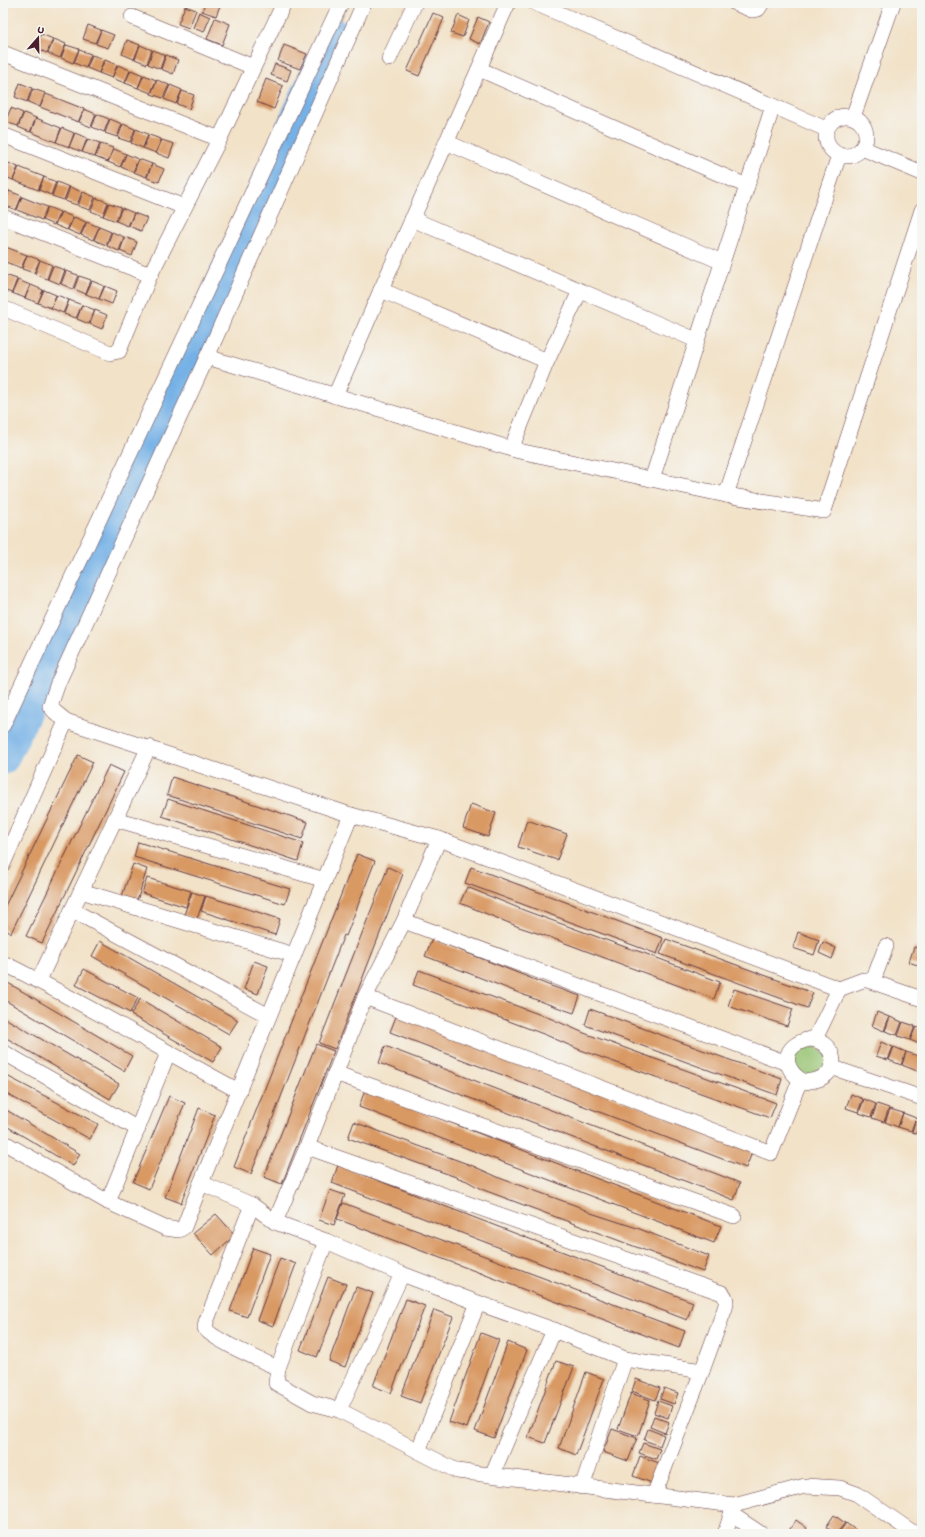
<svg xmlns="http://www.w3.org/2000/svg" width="925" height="1537" font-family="'Gochi Hand',sans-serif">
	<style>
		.green { fill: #96c371; stroke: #70714e }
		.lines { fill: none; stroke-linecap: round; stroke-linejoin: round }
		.river { stroke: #74b1e6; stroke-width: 31 }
		.building { fill: #d99964 }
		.minor-casing { stroke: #633c43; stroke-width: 16 }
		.minor { stroke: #fff; stroke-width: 15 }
	</style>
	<rect width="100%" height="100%" fill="#f6f6f2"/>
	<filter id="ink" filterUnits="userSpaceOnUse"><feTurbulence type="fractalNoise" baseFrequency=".025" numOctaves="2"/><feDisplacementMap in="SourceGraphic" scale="8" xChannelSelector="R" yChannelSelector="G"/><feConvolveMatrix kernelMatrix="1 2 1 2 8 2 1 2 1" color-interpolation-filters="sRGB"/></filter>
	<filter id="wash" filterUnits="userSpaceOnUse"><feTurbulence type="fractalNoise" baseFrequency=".012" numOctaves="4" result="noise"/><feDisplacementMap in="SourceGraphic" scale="16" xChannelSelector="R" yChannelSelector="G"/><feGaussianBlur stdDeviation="0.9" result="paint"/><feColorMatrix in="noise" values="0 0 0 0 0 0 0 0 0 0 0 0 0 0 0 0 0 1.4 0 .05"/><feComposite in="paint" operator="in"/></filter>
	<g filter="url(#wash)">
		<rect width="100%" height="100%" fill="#f2e2c8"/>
		<g class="green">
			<polygon points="348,3 41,681 3,759 3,725"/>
			<polygon points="806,1040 834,1060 804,1082 788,1055"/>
		</g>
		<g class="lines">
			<polyline class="river" points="3,759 41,681 334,34"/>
		</g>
		<g id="blocks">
			<g class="building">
				<polygon points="205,3 221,3 216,16 202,11"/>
				<polygon points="185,6 196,10 189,28 178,24"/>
				<polygon points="199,12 210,17 204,32 193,28"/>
				<polygon points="433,13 444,18 419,76 407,71"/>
				<polygon points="458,15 469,20 463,37 451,33"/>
				<polygon points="478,17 489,22 480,44 469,39"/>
				<polygon points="215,18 230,24 222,45 207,39"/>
				<polygon points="88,25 101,30 95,43 83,39"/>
				<polygon points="101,30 114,35 108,48 96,44"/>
				<polygon points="41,34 53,39 47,53 35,48"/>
				<polygon points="54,39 66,44 60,58 48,53"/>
				<polygon points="127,40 140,45 134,59 122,54"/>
				<polygon points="66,45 79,49 73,63 61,58"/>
				<polygon points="140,45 152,50 147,64 135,59"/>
				<polygon points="284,45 307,54 300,69 278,61"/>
				<polygon points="79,50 91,54 86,68 74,63"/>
				<polygon points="153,50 165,55 160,69 148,64"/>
				<polygon points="92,55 104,59 99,73 87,68"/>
				<polygon points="166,55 178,60 173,74 161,69"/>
				<polygon points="105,60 117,65 112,78 99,73"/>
				<polygon points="275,64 291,70 287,81 271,75"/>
				<polygon points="118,65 130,70 125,83 112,78"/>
				<polygon points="131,70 143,75 138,88 125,83"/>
				<polygon points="144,75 156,80 151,93 138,88"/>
				<polygon points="266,79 283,86 274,109 257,102"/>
				<polygon points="157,80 169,85 163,98 151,94"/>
				<polygon points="20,83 32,88 27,102 15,97"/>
				<polygon points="170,85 182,90 176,104 164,99"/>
				<polygon points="33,89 45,93 40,107 28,102"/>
				<polygon points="182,91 194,95 189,109 177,104"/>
				<polygon points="46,94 84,109 78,122 40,107"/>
				<polygon points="11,108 23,113 18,126 5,122"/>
				<polygon points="84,109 96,114 91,127 79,122"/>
				<polygon points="24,113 36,118 30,132 18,127"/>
				<polygon points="97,114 109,119 104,132 92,127"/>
				<polygon points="36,118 61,128 56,142 31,132"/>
				<polygon points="110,119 122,124 117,137 105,133"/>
				<polygon points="123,124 135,129 130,142 118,138"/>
				<polygon points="62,128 74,133 69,147 56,142"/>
				<polygon points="136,129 148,134 143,148 131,143"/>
				<polygon points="75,133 87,138 82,152 69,147"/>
				<polygon points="149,135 161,139 156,153 143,148"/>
				<polygon points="88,139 100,143 95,157 82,152"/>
				<polygon points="162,140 174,144 169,158 156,153"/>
				<polygon points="101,144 113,148 108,162 95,157"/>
				<polygon points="114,149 126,154 120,167 108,162"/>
				<polygon points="126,154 138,159 133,172 121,167"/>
				<polygon points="139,159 152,164 146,177 134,172"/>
				<polygon points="6,162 18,167 13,180 3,176 3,169"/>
				<polygon points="152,164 164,169 159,182 147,178"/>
				<polygon points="19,167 44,177 38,190 13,180"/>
				<polygon points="44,177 56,182 51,195 39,190"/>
				<polygon points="57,182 69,187 64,200 52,196"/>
				<polygon points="70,187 82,192 77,205 65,201"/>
				<polygon points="3,189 9,191 3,205"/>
				<polygon points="9,191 22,196 16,210 4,205"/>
				<polygon points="83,192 95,197 90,210 78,206"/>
				<polygon points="22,197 47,207 42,220 17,210"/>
				<polygon points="96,198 108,202 103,216 91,211"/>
				<polygon points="109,203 121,207 116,221 103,216"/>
				<polygon points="48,207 60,212 54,225 42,220"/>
				<polygon points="122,208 134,213 128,226 116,221"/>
				<polygon points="61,212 73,217 67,230 55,225"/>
				<polygon points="134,213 147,218 141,231 129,226"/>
				<polygon points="74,217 86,222 80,235 68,230"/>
				<polygon points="87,222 99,227 93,240 81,235"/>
				<polygon points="99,227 111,232 106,245 94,240"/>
				<polygon points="112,232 124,237 119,251 107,246"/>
				<polygon points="125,237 137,242 132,256 120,251"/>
				<polygon points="3,246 27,255 21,268 3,261"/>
				<polygon points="27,255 40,260 34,273 22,269"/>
				<polygon points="40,260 52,265 47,279 35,274"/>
				<polygon points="53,266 65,270 60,284 48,279"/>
				<polygon points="66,271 78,275 73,289 61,284"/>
				<polygon points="5,275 17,279 12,293 3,290 3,280"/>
				<polygon points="79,276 91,280 86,294 74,289"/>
				<polygon points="18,280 30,285 25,298 12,293"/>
				<polygon points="92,281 104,286 99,299 86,294"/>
				<polygon points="31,285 43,290 38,303 25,298"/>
				<polygon points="105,286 117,291 112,304 99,299"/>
				<polygon points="44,290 56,295 51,308 38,303"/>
				<polygon points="57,295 69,300 63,313 51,308"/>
				<polygon points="69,300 82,305 76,318 64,314"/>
				<polygon points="82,305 95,310 89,324 77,319"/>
				<polygon points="95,310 107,315 102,329 90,324"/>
				<polygon points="78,755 93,762 11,933 3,929 3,910"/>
				<polygon points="109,765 124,772 42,943 26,936"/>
				<polygon points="172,777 308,822 302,839 167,795"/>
				<polygon points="168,799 303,843 298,861 162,816"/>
				<polygon points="471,804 496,813 488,837 463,828"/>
				<polygon points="527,820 567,834 557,860 518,847"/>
				<polygon points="138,842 290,889 285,904 134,857"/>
				<polygon points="357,854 375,861 346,936 344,935 251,1174 234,1167"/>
				<polygon points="133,864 147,869 137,901 122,896"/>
				<polygon points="388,867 403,874 335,1049 319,1043"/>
				<polygon points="471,867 663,938 657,954 465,883"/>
				<polygon points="147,878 191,891 186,907 142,893"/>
				<polygon points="467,887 526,911 628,948 644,953 720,982 714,999 549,937 519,927 460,903"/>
				<polygon points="192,892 205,896 197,919 184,915"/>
				<polygon points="206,896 280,919 275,935 201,911"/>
				<polygon points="798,932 819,940 814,955 793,948"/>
				<polygon points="432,939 548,985 580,996 574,1013 542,1002 425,956"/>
				<polygon points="666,939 813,993 807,1008 660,954"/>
				<polygon points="100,941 238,1020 229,1034 92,956"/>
				<polygon points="823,942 836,948 832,959 819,953"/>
				<polygon points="914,947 922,950 922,960 920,966 909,962"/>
				<polygon points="254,961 268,966 258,994 244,989"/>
				<polygon points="84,969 138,998 130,1013 76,985"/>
				<polygon points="419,970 552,1019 584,1033 776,1103 770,1118 578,1049 546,1035 413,985"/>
				<polygon points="3,980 132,1056 124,1071 3,999"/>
				<polygon points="734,989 793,1009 787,1026 728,1006"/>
				<polygon points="140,999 222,1047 213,1062 131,1015"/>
				<polygon points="590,1009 782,1079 777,1095 585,1025"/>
				<polygon points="877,1012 889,1017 884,1031 872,1026"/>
				<polygon points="397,1014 753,1150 746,1168 390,1032"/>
				<polygon points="3,1017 119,1084 110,1099 3,1036"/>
				<polygon points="890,1017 902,1022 897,1035 885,1031"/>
				<polygon points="903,1022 915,1026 910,1040 898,1036"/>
				<polygon points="916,1027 922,1029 922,1045 910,1040"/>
				<polygon points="881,1042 893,1047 888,1060 876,1056"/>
				<polygon points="316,1044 334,1051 282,1184 264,1177"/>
				<polygon points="385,1046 740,1183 734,1200 379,1063"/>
				<polygon points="894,1047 906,1052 901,1065 889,1060"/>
				<polygon points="906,1052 922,1057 922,1073 902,1065"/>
				<polygon points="3,1074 98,1124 90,1139 3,1092"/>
				<polygon points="365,1090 721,1226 714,1243 359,1107"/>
				<polygon points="851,1094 863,1099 858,1112 846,1108"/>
				<polygon points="169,1096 185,1103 149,1189 133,1182"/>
				<polygon points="864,1099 876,1104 871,1117 859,1113"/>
				<polygon points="877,1104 889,1108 884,1122 872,1118"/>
				<polygon points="3,1108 80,1154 73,1166 3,1124"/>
				<polygon points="199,1108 215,1115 181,1203 165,1197"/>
				<polygon points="890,1109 903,1113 898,1127 885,1122"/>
				<polygon points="903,1113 916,1118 911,1131 898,1127"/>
				<polygon points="916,1118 922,1120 922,1135 912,1132"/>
				<polygon points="354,1122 473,1166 502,1179 577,1206 591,1213 637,1228 709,1256 703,1272 481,1189 467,1181 348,1138"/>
				<polygon points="338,1165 693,1302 687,1320 332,1183"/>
				<polygon points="330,1190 345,1195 334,1225 319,1220"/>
				<polygon points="343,1203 685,1331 679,1348 337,1219"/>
				<polygon points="216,1214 235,1235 213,1255 193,1233"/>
				<polygon points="253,1248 270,1254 247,1317 230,1311"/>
				<polygon points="280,1258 296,1264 273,1326 257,1320"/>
				<polygon points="328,1277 346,1284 317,1357 300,1350"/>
				<polygon points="356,1287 373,1293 345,1367 329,1361"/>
				<polygon points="406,1299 425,1306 391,1393 373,1386"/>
				<polygon points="434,1310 453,1317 420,1403 401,1396"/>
				<polygon points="481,1333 499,1340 467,1428 449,1422"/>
				<polygon points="508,1342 527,1350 494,1438 475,1431"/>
				<polygon points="556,1361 574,1367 545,1443 528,1437"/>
				<polygon points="586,1372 604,1379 576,1455 559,1448"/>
				<polygon points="636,1379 660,1388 655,1400 632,1391"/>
				<polygon points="664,1388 678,1393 674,1404 660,1399"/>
				<polygon points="631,1393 650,1400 638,1436 618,1429"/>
				<polygon points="658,1401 672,1406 668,1418 654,1413"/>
				<polygon points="654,1416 669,1422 665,1433 650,1427"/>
				<polygon points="612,1429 637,1438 628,1461 603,1452"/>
				<polygon points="648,1429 664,1435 660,1446 644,1440"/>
				<polygon points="643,1443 660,1449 656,1459 639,1453"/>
				<polygon points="640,1456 659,1463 652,1483 633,1476"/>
				<polygon points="834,1515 845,1523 836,1534 826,1527"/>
				<polygon points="796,1520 807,1528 803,1534 790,1534 788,1532"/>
				<polygon points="846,1523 857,1531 861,1534 838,1534"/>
			</g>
		</g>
	</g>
	<g filter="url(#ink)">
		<use href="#blocks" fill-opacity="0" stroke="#633c43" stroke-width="1"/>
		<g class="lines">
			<defs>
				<g id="minor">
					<polyline points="364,3 207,357 58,683 50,706 55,712 66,721 351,815 439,839 839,989 863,980 867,980 922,999"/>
					<polyline points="535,3 826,129"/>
					<polyline points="735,3 752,10 758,9 762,3"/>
					<polyline points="132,17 253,67"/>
					<polyline points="3,53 209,135 220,138"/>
					<polyline points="389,59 415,3"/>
					<polyline points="479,69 747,186"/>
					<circle cx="846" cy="136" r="20"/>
					<polyline points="853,117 893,3"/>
					<polyline points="3,135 184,207"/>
					<polyline points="446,142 722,262"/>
					<polyline points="862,148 922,173"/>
					<polyline points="3,217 150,275"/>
					<polyline points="412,219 696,340"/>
					<polyline points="381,290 547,361"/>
					<polyline points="3,308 110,353 119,351 150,275 220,138 284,3"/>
					<polyline points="207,357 519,451 726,495 824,511 922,210"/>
					<polyline points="335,396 381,290 508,3"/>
					<polyline points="511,449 547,361 580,291"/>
					<polyline points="652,479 773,106"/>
					<polyline points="726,495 839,155"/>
					<polyline points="3,725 341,3"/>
					<polyline points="115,819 325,880"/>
					<polyline points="3,864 66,721"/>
					<polyline points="81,891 294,955"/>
					<polyline points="72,910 269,1016"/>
					<polyline points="404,921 787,1063"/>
					<path d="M3,963C83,1002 160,1049 239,1091"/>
					<polyline points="39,980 149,747"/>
					<polyline points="873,981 886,946"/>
					<polyline points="365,997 771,1153 800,1080"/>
					<path d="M810,1039C833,1041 843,1069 819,1079C814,1081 809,1081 804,1082C780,1068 782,1045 810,1039Z"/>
					<polyline points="815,1039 839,989"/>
					<polyline points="3,1052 138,1129"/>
					<polyline points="831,1067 922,1098"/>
					<polyline points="335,1073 734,1216"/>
					<polyline points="3,1142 108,1202 165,1228 179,1230 184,1227 201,1183 351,815"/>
					<path d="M307,1147L722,1293C727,1298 727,1302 725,1308L702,1371L654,1495"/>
					<polyline points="201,1183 252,1205 275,1222 326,1241 402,1274 478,1303 554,1330 625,1359 702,1371"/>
					<polyline points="108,1202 168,1053"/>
					<path d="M252,1205L206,1322L205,1328C211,1339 265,1362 278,1368L276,1383L312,1403L339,1410L457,1471L734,1505L805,1486L840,1488L857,1494L915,1534"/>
					<polyline points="275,1222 307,1147 365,997 404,921 439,839"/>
					<polyline points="278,1368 326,1241"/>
					<polyline points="339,1410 402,1274"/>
					<polyline points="418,1451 478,1303"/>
					<polyline points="492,1475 554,1330"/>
					<polyline points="582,1487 625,1359"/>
					<polyline points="731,1514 761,1534"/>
					<polyline points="725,1534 734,1506"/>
				</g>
			</defs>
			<use href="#minor" class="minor-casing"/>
			<use href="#minor" class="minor"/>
		</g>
	</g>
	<rect width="925" height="1537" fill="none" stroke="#f6f6f2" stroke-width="16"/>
	<g transform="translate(38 38) rotate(20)" stroke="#f6f6f2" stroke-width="3" paint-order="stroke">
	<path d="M0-3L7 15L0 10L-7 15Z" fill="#4a1f2b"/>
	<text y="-6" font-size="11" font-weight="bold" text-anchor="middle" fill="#4a1f2b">U</text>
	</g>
</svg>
